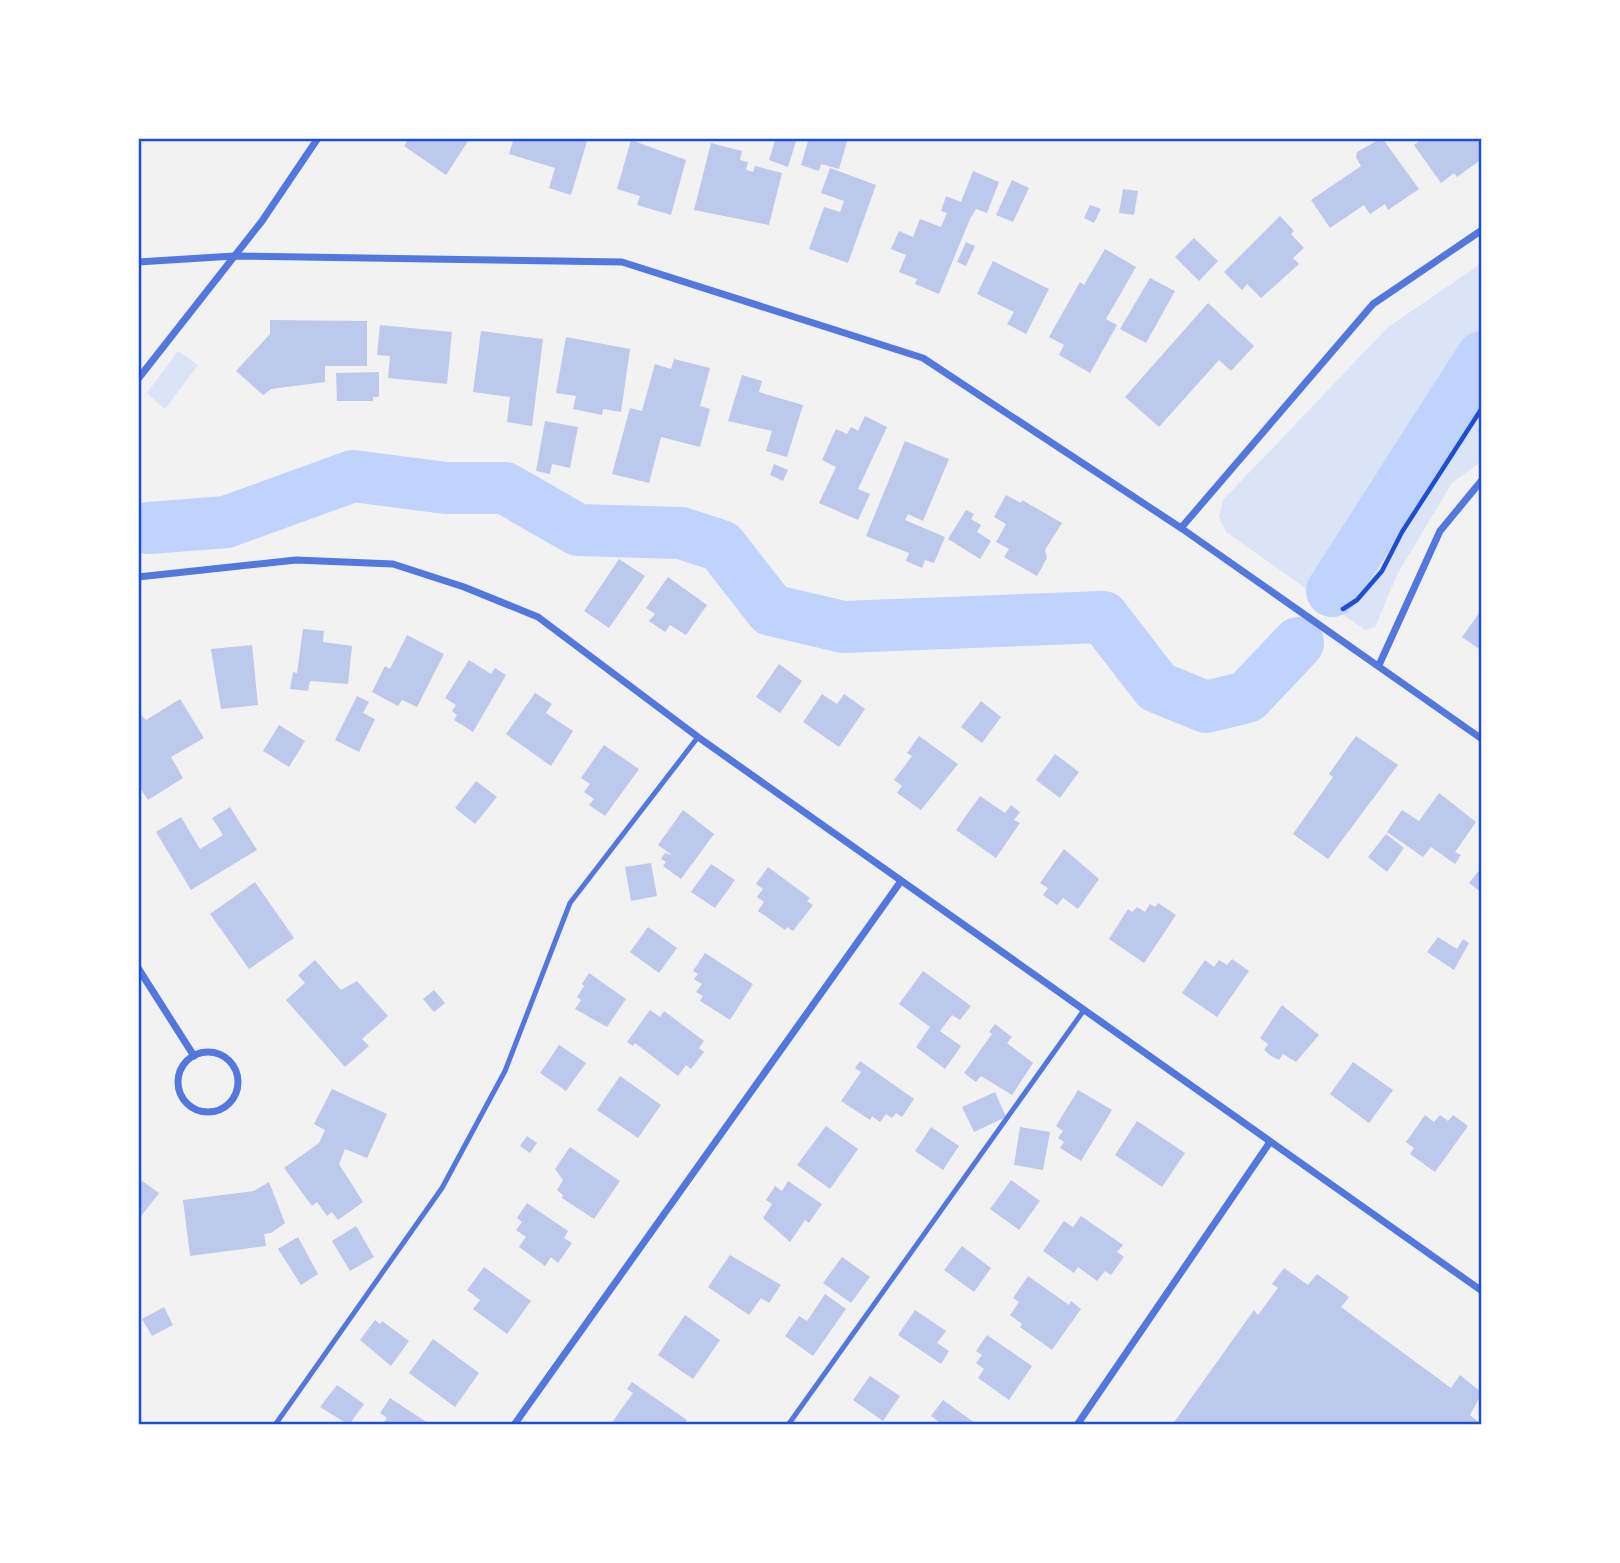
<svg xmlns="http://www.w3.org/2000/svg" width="1620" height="1563" font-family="Spectral,serif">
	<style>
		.green { fill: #dbe4f7 }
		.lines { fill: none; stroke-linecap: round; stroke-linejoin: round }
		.river { stroke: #bfd3fe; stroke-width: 52 }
		.building { fill: #bdc9ec }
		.path { stroke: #1d4ed8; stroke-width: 4.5 }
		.service { stroke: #5277de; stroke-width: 5 }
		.minor { stroke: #5277de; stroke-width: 7 }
		.neatline { fill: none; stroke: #1d4ed8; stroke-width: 2.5 }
	</style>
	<rect width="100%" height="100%" fill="#f2f2f2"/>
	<g class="green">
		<polygon points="1482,263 1482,461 1452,483 1398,573 1375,627 1365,630 1226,532 1219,517 1223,500 1388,327"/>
		<polygon points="178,351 198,365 165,409 147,393"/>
	</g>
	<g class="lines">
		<g class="river">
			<polyline points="149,528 226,522 353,476 446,488 505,488 578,530 681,533 721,546 771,610 843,627 1103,617 1157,687 1206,707 1247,697 1298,643"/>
			<polyline points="1332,591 1482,357"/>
		</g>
	</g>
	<g class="building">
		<polygon points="409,138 470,138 446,175 404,146"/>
		<polygon points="514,138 588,138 571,195 549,188 555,168 509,154"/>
		<polygon points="776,138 797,138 788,167 769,160"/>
		<polygon points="809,138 848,138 839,169 821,164 819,171 801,165"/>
		<polygon points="1382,138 1419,189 1388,210 1385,204 1370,214 1364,205 1330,228 1311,200 1361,166 1356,157 1357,152"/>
		<polygon points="1423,138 1482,138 1482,159 1457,177 1454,173 1441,183 1414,145"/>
		<polygon points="631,140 686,160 671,215 637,205 640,196 617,189"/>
		<polygon points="711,143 742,151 740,160 748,162 746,170 753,172 755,166 782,173 769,225 694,210"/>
		<polygon points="830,168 876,185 848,263 809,249 824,207 840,212 844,201 821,193"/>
		<polygon points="973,171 999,182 987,213 976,209 970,219 939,294 915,284 917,279 899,272 906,255 891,249 899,231 913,237 920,219 941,227 947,213 941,211 946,196 961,202"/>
		<polygon points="1012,180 1029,188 1013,222 996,215"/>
		<polygon points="1123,189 1138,191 1134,215 1119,213"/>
		<polygon points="1090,205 1101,209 1094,223 1084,218"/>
		<polygon points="1280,216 1294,231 1291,234 1304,248 1293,258 1299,264 1261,298 1247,284 1242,290 1224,272"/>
		<polygon points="1194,238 1218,261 1199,281 1175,257"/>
		<polygon points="966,242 975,246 966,266 957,262"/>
		<polygon points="1105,249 1136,267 1106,319 1117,325 1090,373 1059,355 1064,345 1049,337 1080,282 1084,285"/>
		<polygon points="993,261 1049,289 1026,334 1007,324 1014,312 977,294"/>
		<polygon points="1150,278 1175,291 1146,343 1120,329"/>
		<polygon points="1208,303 1254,346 1231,371 1219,360 1159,427 1125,397"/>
		<polygon points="270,320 367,321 367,366 325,366 325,382 271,389 263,395 236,371 270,334"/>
		<polygon points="380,325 452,332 447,384 388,378 390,356 377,355"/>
		<polygon points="481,331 543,339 532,426 507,422 510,397 473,392"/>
		<polygon points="566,337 630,349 621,412 603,409 602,415 573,409 576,396 556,393"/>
		<polygon points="674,359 710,368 700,406 710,409 700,447 661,437 649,483 612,474 630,408 642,411 655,364 671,369"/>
		<polygon points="379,372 379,397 373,397 373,401 337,401 336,373"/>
		<polygon points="742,375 762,381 759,392 803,405 787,457 766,451 772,431 728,421"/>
		<polygon points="865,416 887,427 858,489 870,494 858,520 819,503 836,467 822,460 836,429 847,434 851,427 858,431"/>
		<polygon points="545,421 578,427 570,468 552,464 550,474 536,471"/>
		<polygon points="905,441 949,459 923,521 908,514 905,520 945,537 934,563 925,560 922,568 906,561 909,553 866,536"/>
		<polygon points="774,464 788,470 783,481 770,475"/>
		<polygon points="1006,495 1021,503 1022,500 1062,523 1045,550 1047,558 1037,576 1004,557 1009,549 996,542 1006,524 994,517"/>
		<polygon points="966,510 974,514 971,519 981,525 977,532 991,541 980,559 948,539"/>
		<polygon points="619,559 645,576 609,628 584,611"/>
		<polygon points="668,577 707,605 686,635 670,625 665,632 649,621 655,614 646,608"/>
		<polygon points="1482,609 1482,651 1462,637"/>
		<polygon points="303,629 324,631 323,642 352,646 348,684 310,681 308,691 290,689 293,672 297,673"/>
		<polygon points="407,635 444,654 417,707 402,700 398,706 372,692 385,666 390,669"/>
		<polygon points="252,645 258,705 221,709 211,649"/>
		<polygon points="469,660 491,674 495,668 506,675 473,732 454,720 457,715 452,711 456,705 445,698"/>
		<polygon points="779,664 802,681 780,713 756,697"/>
		<polygon points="535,693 552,704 546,713 573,731 551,766 506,734"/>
		<polygon points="822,694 837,704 844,694 865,709 839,747 803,722"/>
		<polygon points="357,696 369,702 363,713 375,719 359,752 335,740"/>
		<polygon points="180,699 204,738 171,757 183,778 148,800 138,785 138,712 146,720"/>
		<polygon points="981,701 1001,717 982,743 961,727"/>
		<polygon points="279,725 305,741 289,767 263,751"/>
		<polygon points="919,736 958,764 921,810 897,793 902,786 894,780 912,756 907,753"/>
		<polygon points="1356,736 1398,765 1328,859 1293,834 1333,777 1329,774"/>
		<polygon points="604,745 639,769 605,816 589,805 594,799 584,792 590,784 581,778"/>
		<polygon points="1055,754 1079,772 1060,798 1036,780"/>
		<polygon points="476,781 497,797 475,824 455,808"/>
		<polygon points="1439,793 1476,822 1455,852 1461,855 1455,864 1431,847 1423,857 1387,832 1402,810 1419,821"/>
		<polygon points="980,796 1005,813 1011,805 1020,812 1014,820 1020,823 996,858 956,830"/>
		<polygon points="230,807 257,850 191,890 156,832 181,817 200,849 223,835 212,818"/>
		<polygon points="683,810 714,834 681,879 663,866 666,862 661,859 665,853 672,855 658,845"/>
		<polygon points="1386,834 1404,848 1387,872 1368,857"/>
		<polygon points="1064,849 1099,879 1078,909 1063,898 1057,905 1043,895 1048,888 1040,883"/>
		<polygon points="651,863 657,896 631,901 625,867"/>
		<polygon points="711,864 735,880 715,908 691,892"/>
		<polygon points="768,867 810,898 807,901 813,905 793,931 787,927 785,930 758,911 764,902 757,897 763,889 756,884"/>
		<polygon points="1482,867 1482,893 1469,883"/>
		<polygon points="255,882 294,938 249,969 210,914"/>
		<polygon points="1158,903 1176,915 1144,963 1109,939 1128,909 1132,912 1137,907 1145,912 1150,904 1155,907"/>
		<polygon points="648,927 677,948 659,973 630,952"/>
		<polygon points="1438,937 1457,949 1463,939 1469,943 1454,970 1427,952"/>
		<polygon points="705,953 753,984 730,1020 700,1001 703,996 696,992 702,984 694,979 698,974 693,971"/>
		<polygon points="1232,959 1249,971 1217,1017 1182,993 1205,960 1214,967 1219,960 1227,965"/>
		<polygon points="315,960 341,990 357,981 388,1016 362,1039 369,1046 345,1067 286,1000 305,983 298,975"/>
		<polygon points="923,971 971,1006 960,1020 952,1015 940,1031 961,1046 945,1069 916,1047 930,1027 899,1004"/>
		<polygon points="589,973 626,999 607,1027 575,1009 581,1000 577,997 584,986 582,984"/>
		<polygon points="434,990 445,1003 434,1012 423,999"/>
		<polygon points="1282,1005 1319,1035 1296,1062 1283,1054 1279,1060 1271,1056 1264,1050 1268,1044 1260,1038"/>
		<polygon points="650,1010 660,1017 664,1011 704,1041 699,1048 704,1052 691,1069 686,1065 678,1076 635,1043 633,1046 627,1042"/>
		<polygon points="995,1024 1012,1037 1007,1043 1033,1063 1012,1095 981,1076 976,1082 964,1073 992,1034 989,1032"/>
		<polygon points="559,1045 586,1063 566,1091 540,1073"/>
		<polygon points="860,1061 914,1099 902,1117 896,1113 892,1118 886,1114 880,1122 872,1116 870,1120 841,1101 861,1072 855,1068"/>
		<polygon points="1353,1062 1393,1090 1369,1123 1330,1094"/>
		<polygon points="620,1076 661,1105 638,1138 597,1110"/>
		<polygon points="332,1089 387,1114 367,1158 345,1149 339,1164 363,1202 338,1220 332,1212 327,1216 317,1202 312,1206 284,1168 319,1143 325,1130 314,1124"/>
		<polygon points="1078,1090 1112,1110 1081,1161 1060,1148 1064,1142 1058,1138 1063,1131 1056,1126"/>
		<polygon points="995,1092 1006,1117 974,1132 962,1107"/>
		<polygon points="1425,1115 1434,1122 1440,1115 1448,1121 1453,1115 1468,1126 1435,1172 1410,1154 1414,1148 1406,1142"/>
		<polygon points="1137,1121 1185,1153 1162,1187 1115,1155"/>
		<polygon points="826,1126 858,1149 830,1189 797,1165"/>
		<polygon points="931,1127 959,1146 943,1170 915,1151"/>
		<polygon points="1020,1127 1050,1132 1043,1170 1014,1165"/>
		<polygon points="527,1136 537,1143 530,1153 520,1146"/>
		<polygon points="570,1147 620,1181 594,1219 562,1198 563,1195 557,1190 563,1180 555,1169"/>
		<polygon points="138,1178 159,1193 138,1220"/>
		<polygon points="1011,1180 1040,1201 1019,1230 990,1209"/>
		<polygon points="788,1181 822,1204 809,1223 805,1220 790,1242 763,1218 772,1204 766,1200 775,1186 782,1191"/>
		<polygon points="269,1182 285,1223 271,1233 264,1234 266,1246 190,1256 183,1200 254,1191"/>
		<polygon points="527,1203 568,1231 564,1238 572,1243 558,1263 551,1257 545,1266 519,1247 526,1237 516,1230 522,1222 517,1218"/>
		<polygon points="1081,1216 1123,1245 1117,1252 1124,1257 1111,1275 1105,1271 1097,1281 1078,1267 1074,1273 1043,1251 1064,1221 1073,1227"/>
		<polygon points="356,1226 374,1257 350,1271 332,1241"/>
		<polygon points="298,1237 318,1274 301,1285 278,1249"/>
		<polygon points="962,1246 991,1268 974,1292 944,1270"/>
		<polygon points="730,1255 781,1285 769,1303 761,1298 749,1315 708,1287"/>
		<polygon points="842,1257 870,1277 851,1303 823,1283"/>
		<polygon points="484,1267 531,1301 507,1334 473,1309 480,1300 467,1290"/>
		<polygon points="1284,1268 1308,1285 1317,1274 1349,1297 1341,1307 1451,1388 1460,1375 1482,1393 1470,1415 1482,1425 1337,1425 1333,1422 1331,1425 1172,1425 1254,1310 1258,1315 1278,1288 1272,1284"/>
		<polygon points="1028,1276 1069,1305 1071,1301 1081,1309 1052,1350 1020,1327 1022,1324 1010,1315 1019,1302 1013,1298"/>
		<polygon points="825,1294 846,1309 813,1356 785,1336 799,1316 807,1321"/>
		<polygon points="164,1307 173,1325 152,1336 142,1319"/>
		<polygon points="915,1310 946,1331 937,1343 949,1351 941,1364 898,1335"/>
		<polygon points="685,1315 720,1340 693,1379 658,1355"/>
		<polygon points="375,1320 380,1324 382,1321 409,1341 391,1366 360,1340"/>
		<polygon points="987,1335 1032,1366 1009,1400 978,1378 984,1369 976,1363 982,1355 976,1351"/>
		<polygon points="433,1339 479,1373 455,1407 409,1373"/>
		<polygon points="870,1376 900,1396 883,1421 853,1400"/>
		<polygon points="632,1382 687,1420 683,1425 618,1425 613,1421 633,1393 627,1389"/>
		<polygon points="337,1385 364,1404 349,1425 320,1407"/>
		<polygon points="390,1398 431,1425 382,1425 387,1418 380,1413"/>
		<polygon points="943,1400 978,1425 943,1425 931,1416"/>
	</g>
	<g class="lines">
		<polyline class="path" points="1343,609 1357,600 1382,571 1402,532 1482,408"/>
		<g class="service">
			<polyline points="275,1425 442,1188 505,1071 570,903 698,737"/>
			<polyline points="788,1425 1084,1010"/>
		</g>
		<g class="minor">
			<polyline points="138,262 234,256 622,262 923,358 1181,528 1482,739"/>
			<polyline points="138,379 262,221 318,138"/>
			<polyline points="1181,528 1373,304 1482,230"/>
			<polyline points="138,577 296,560 393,564 464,587 538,617 698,737 1482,1291"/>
			<polyline points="1379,665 1440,531 1482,480"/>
			<polyline points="138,968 194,1056"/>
			<circle cx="208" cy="1082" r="30"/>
			<polyline points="514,1425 901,881"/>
			<polyline points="1077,1425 1270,1142"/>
		</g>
	</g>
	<rect width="1620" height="1563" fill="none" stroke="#ffffff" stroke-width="280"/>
	<rect x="140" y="140" width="1340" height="1283" class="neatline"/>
</svg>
